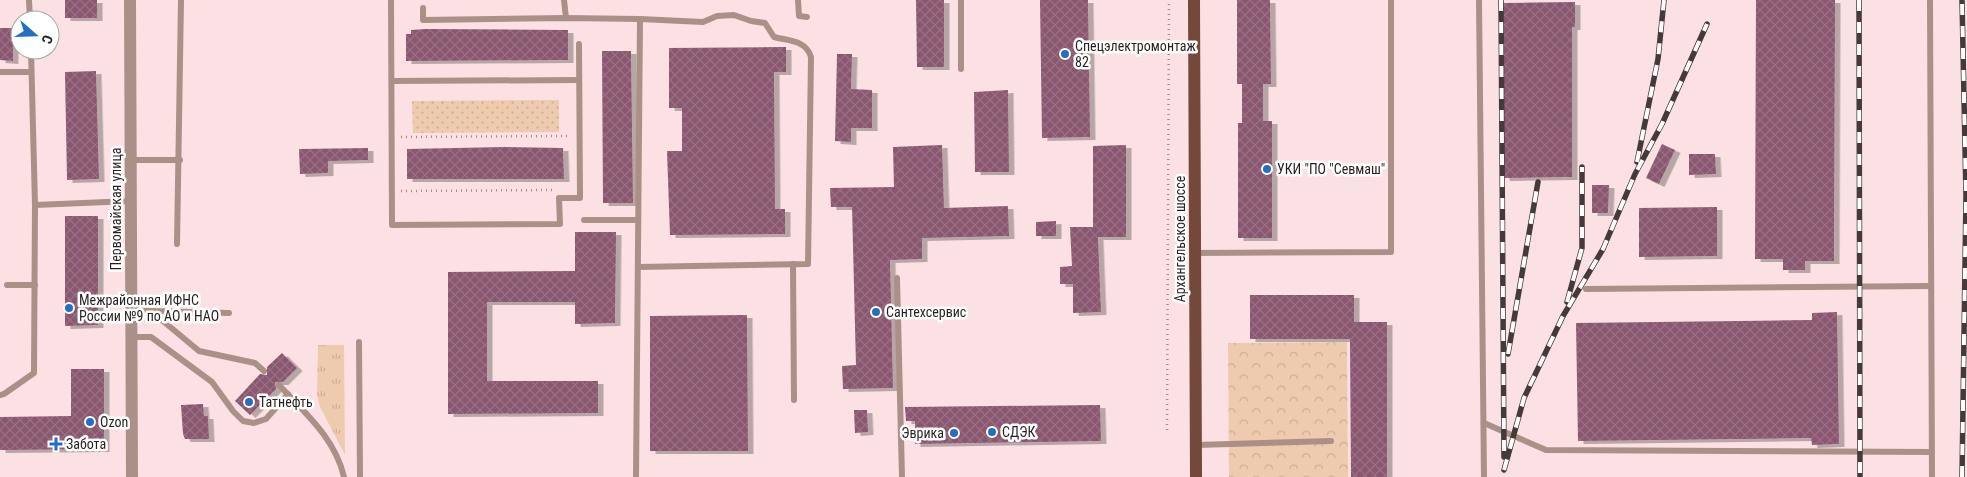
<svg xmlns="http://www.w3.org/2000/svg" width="1967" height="477" font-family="'Roboto Condensed',sans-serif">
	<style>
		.grass { fill: url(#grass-tufts) }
		.forest { fill: url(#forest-crowns) }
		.park { fill: url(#park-dots) }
		.building { fill: url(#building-cross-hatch); filter: url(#shadow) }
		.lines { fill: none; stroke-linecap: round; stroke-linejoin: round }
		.path { stroke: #a18e90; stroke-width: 2.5; stroke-dasharray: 1 4; stroke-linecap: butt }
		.service { stroke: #ab9088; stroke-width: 6 }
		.tertiary { stroke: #ab9088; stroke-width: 12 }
		.primary { stroke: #74483a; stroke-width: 12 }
		.rail-casing { stroke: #45393b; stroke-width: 5.5 }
		.rail { stroke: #fff; stroke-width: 4; stroke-dasharray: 11; stroke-linecap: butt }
		.poi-dot { fill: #2470bf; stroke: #fff; stroke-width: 2 }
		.labels { text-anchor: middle; stroke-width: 5; stroke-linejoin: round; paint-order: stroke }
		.poi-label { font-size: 14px; fill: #281f20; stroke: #fff; text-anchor: start }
		.street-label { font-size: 14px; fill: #281f20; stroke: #fff }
	</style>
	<defs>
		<pattern id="grass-tufts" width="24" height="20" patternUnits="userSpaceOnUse" patternTransform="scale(1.25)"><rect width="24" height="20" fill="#eecbae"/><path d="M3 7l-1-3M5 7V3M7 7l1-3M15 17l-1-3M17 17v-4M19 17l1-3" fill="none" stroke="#ccae95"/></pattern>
		<pattern id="forest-crowns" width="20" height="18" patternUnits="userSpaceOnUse" patternTransform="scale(1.25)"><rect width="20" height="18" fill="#eecbae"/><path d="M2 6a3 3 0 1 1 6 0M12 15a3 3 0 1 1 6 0" fill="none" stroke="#ccae95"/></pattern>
		<pattern id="park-dots" width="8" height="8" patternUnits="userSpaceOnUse" patternTransform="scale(1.25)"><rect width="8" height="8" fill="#eecbae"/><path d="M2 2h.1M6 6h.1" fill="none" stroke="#ccae95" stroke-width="1.8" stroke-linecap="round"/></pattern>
		<pattern id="building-cross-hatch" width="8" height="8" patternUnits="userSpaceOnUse" patternTransform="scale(1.25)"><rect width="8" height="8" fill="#8a5670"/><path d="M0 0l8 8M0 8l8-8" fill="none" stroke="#977083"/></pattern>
		<filter id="shadow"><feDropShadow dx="5.5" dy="3" stdDeviation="0" flood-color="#0004"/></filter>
	</defs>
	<rect width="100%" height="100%" fill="#fbe1e3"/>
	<polygon class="grass" points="318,345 344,345 345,455 320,407 317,395"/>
	<polygon class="forest" points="1347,342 1348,477 1229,477 1228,343"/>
	<polygon class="park" points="559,100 559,132 413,133 412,101"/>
	<g class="building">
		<rect x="65" y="0" width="32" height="18"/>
		<polygon points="916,0 944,0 944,67 917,67"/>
		<polygon points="1040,0 1088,0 1090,137 1042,138"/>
		<polygon points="1237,0 1270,0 1271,84 1263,84 1263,121 1272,121 1272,238 1238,238 1238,123 1242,123 1242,84 1237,84"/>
		<polygon points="1756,0 1835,0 1834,261 1805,261 1805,270 1783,270 1783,259 1755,259"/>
		<polygon points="1575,2 1575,27 1572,27 1572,177 1504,178 1503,3"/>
		<polygon points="0,28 13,28 13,61 0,60"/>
		<polygon points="426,29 568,30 568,60 406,61 406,34 411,34 411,30"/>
		<polygon points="786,47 786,72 774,72 775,209 785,209 785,234 670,235 667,151 682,151 682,108 669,108 669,48"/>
		<polygon points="602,51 631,51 633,203 603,203"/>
		<polygon points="837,54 852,54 851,89 872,90 872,128 851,128 851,142 835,141"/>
		<polygon points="96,71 99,179 67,180 65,72"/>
		<polygon points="1008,90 1009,172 975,172 974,92"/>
		<polygon points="1662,144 1675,150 1659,184 1646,178"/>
		<polygon points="942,145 944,208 1008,206 1009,236 922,238 922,259 890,260 893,388 843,389 842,366 856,365 852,207 831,207 830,188 894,187 893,147"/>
		<polygon points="1126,145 1126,237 1098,237 1101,312 1073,313 1073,284 1060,284 1060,267 1072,266 1070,227 1093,227 1093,146"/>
		<polygon points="504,147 563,148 564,179 407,179 407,149"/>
		<polygon points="368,148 368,160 328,161 328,173 300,174 299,149"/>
		<polygon points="1689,154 1715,154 1716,174 1689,175"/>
		<polygon points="1592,185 1609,185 1608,213 1592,213"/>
		<polygon points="1717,207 1717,256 1639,257 1639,208"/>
		<polygon points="65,216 98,216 98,325 65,326"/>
		<polygon points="1056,221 1056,236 1036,236 1036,222"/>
		<polygon points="575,232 616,232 615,323 575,324 575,302 487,302 487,381 598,381 598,413 448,414 448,272 575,271"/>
		<polygon points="1250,295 1354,295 1354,322 1387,322 1387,477 1351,477 1350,339 1250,339"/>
		<polygon points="1837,312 1839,444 1812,445 1811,438 1578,441 1576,323 1812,320 1812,313"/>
		<polygon points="747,315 748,451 650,451 650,316"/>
		<polygon points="282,353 297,368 283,382 275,382 276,389 250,415 235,401 260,374 267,375 267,367"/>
		<polygon points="71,369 104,369 104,449 0,450 0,417 71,416"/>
		<polygon points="203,404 204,416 208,416 209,439 185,439 183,434 181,405"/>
		<polygon points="1100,405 1101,441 915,444 915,421 906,421 905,407"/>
		<polygon points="854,410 867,410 868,432 855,433"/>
	</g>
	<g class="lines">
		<g class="path">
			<polyline points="401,137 571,136"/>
			<polyline points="401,191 553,190"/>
			<polyline points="1167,430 1169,0"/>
		</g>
		<g class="service">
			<polyline points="29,0 30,20"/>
			<polyline points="391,0 392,225 560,224 559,198 580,198 579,44"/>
			<polyline points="564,0 566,18"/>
			<polyline points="798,0 799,16 807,17"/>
			<polyline points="961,0 961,69"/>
			<polyline points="1479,0 1484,477"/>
			<polyline points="1930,0 1932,477"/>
			<polyline points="423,8 423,20 566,18 640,19 636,477"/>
			<polyline points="0,72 31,72"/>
			<polyline points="392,81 579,80"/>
			<polyline points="130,160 180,160"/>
			<polyline points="35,205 131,201"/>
			<polyline points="584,220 638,220"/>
			<polyline points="177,244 181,0"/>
			<polyline points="1195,253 1391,252 1391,0"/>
			<polyline points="793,264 794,400"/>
			<path d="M638,267L808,264L811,57C806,40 789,41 774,37L765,23L751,21L734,15L717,16L703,22L640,19"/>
			<polyline points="897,278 902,477"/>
			<polyline points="7,285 35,285"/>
			<polyline points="1586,289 1931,286"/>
			<polyline points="131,310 151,311 199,351 255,363 264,371"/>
			<polyline points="151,311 229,313"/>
			<polyline points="132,337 151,337 212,382 233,411 243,421 254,423 266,419 288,394"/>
			<polyline points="359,342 360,477"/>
			<path d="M279,385C305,413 335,438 344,477"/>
			<polyline points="0,395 4,394 34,373 35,205 31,50"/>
			<polyline points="1484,423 1546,450 1932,452"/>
			<polyline points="1196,445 1331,441"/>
		</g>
		<polyline class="tertiary" points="130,0 132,477"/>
		<polyline class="primary" points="1194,0 1196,477"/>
		<defs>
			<g id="rail">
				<polyline points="1501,0 1504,457"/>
				<polyline points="1859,0 1860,477"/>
				<polyline points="1637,162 1658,59 1664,0"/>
				<polyline points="1567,302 1582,248 1582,167"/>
				<polyline points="1508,354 1538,182"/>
				<polyline points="1504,470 1524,398 1563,316 1603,249 1635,174 1662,124 1707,24"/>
				<polyline points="1962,477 1966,196 1962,0"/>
			</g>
		</defs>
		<use href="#rail" class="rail-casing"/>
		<use href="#rail" class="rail"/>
	</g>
	<g class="poi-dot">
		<circle cx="1065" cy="54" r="5"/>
		<circle cx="1267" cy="169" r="5"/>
		<circle cx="69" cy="308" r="5"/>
		<circle cx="876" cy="312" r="5"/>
		<circle cx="249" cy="402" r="5"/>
		<circle cx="90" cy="422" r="5"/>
		<circle cx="992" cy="432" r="5"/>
		<circle cx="954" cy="433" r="5"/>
		<path d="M53.5 436.5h5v5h5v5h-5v5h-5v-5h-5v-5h5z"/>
	</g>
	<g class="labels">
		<g class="poi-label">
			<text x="1075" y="51">Спецэлектромонтаж<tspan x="1075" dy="16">82</tspan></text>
			<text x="1277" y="174">УКИ "ПО "Севмаш"</text>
			<text x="79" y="305">Межрайонная ИФНС<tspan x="79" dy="16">России №9 по АО и НАО</tspan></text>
			<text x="886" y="317">Сантехсервис</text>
			<text x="259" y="407">Татнефть</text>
			<text x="100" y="427">Ozon</text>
			<text x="1002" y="437">СДЭК</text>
			<text x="944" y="438" text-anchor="end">Эврика</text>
			<text x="66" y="449">Забота</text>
		</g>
		<g class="street-label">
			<text transform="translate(116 209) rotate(-90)" y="5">Первомайская улица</text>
			<text transform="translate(1180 239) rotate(-90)" y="5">Архангельское шоссе</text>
		</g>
	</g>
	<g transform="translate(35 35) rotate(110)"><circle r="24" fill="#ffffff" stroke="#a9a5a6"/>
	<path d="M0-4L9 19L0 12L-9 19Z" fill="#2470bf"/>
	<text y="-8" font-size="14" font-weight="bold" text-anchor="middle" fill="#281f20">С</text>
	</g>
</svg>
